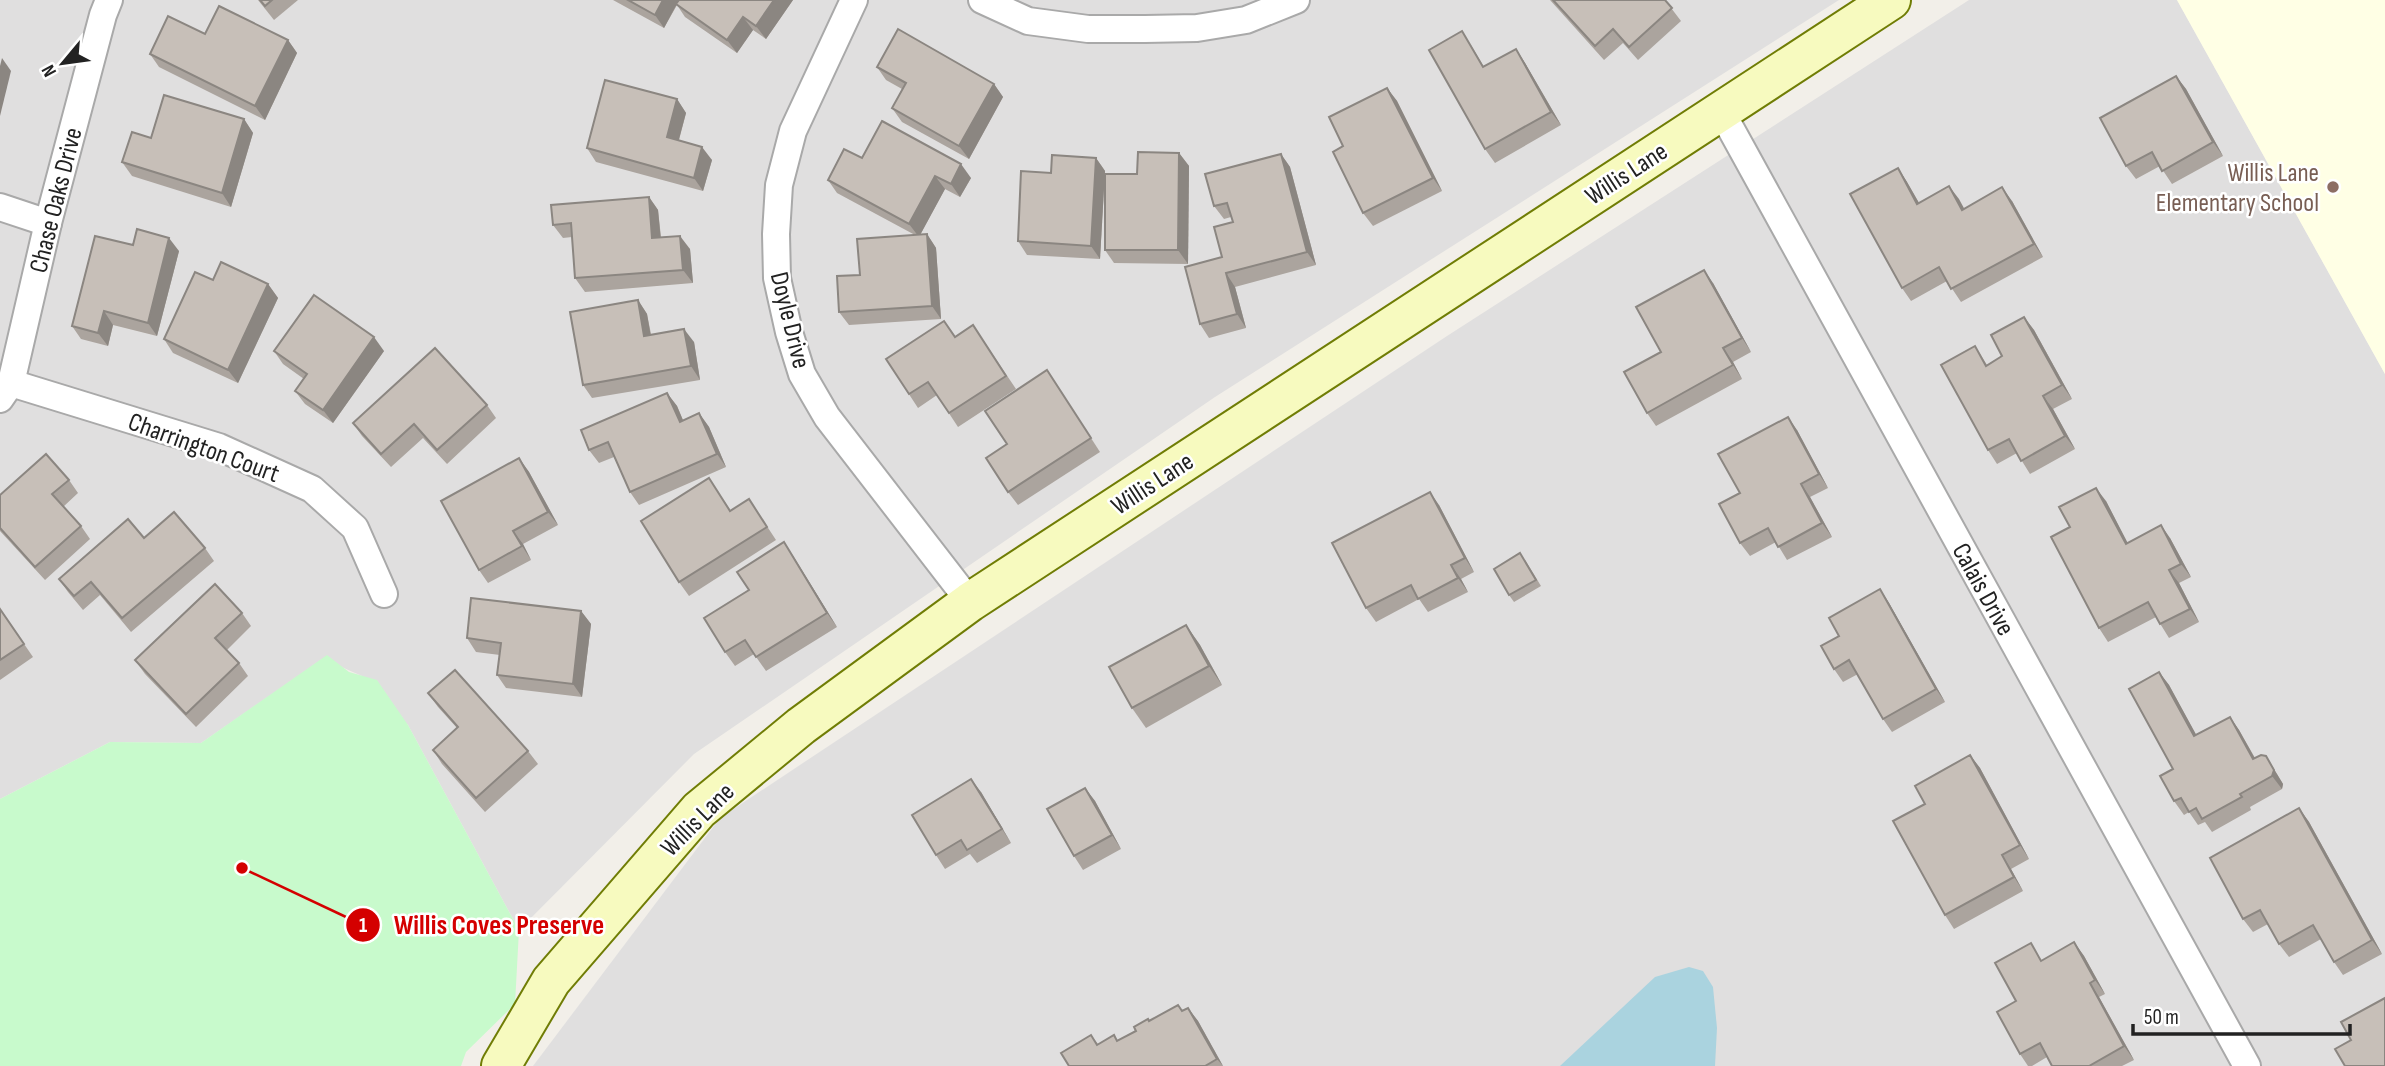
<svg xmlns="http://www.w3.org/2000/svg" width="2385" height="1066" font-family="'Sofia Sans Condensed',sans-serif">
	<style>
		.residential { fill: #e0dfdf }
		.education { fill: #ffffe5 }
		.park { fill: #c8facc }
		.water { fill: #aad3df }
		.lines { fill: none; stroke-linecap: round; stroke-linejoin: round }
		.street-casing { stroke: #a9a9a9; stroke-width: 30 }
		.secondary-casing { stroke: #707d05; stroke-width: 42 }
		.street { stroke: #fff; stroke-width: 26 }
		.secondary { stroke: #f7fabf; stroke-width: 38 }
		.wall { fill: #aba49e }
		.shaded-wall { fill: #8b8681 }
		.building { fill: #c7bfb8; stroke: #8b8681; stroke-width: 2 }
		.education-dot { fill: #8d6e63; stroke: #fff; stroke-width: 2.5 }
		.labels { text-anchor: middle; stroke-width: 5; stroke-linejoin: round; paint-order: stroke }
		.education-label { font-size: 26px; fill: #785e54; stroke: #fff; text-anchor: end }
		.street-label { font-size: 26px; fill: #222; stroke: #fff }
		.leader { fill: none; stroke: #d40000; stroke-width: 2.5 }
		.callout-dot { fill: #d40000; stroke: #fff; stroke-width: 2.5 }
		.mark-label { font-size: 21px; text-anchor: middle; font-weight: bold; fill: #fff }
		.callout-label { font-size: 28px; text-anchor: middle; font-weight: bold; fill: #d40000; stroke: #fff; stroke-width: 5; stroke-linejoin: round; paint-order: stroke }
	</style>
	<rect width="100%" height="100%" fill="#f2efe9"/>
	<g class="residential">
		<polygon points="0,0 1839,0 1215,397 694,754 519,930 408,725 362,676 337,665 327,656 201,743 110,742 0,799"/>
		<polygon points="1969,0 2177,0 2385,374 2385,1066 533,1066 720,818 1447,336"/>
	</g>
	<polygon class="education" points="2177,0 2385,0 2385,374"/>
	<polygon class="park" points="327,655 349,672 377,680 408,725 519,930 515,1004 466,1052 461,1066 0,1066 0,799 110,742 201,743"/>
	<polygon class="water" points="1689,967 1703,971 1713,987 1717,1028 1715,1066 1560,1066 1655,977"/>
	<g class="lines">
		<defs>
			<g id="street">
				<polyline points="854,0 793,131 779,185 776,234 777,278 789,332 802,374 827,417 970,602"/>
				<polyline points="982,0 1028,21 1088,29 1145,29 1197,28 1246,20 1296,0"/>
				<polyline points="1721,111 2247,1066"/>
				<polyline points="0,207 48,223"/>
				<polyline points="11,383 219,447 312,489 355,528 384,594"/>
				<polyline points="0,399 11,383 48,223 103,15 109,0"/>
			</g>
			<polyline id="secondary" points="501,1066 551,981 699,810 801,726 970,602 1891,0"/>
		</defs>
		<use href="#street" class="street-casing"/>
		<use href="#secondary" class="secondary-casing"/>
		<use href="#street" class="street"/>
		<use href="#secondary" class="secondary"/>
	</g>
	<g class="wall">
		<polygon points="258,0 298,0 274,20"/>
		<polygon points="613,0 793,0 766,39 753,30 737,53 685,17 677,5 664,28"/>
		<polygon points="1550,0 1665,0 1681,21 1638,60 1623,43 1604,60"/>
		<polygon points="205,34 288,40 297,53 265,120 159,67 150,54"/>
		<polygon points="1471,45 1484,67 1516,49 1525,63 1561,125 1495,163 1485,149"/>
		<polygon points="877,67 994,84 1003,97 969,159 902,122 892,108 902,89 886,80"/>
		<polygon points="2176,76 2186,89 2223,156 2172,184 2160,166 2136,179 2126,166"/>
		<polygon points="1387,88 1397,101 1442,191 1373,226 1363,213 1343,146"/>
		<polygon points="677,99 686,113 679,140 712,160 703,191 596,162 587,148"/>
		<polygon points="244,119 253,133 231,207 132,176 122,162 151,138"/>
		<polygon points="1179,153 1189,166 1188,264 1114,263 1105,250 1137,174"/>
		<polygon points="1281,154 1290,167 1316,265 1235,287 1246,328 1209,338 1200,324 1233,222 1231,217 1224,219 1214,206"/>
		<polygon points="862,158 971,178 960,197 945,189 920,235 927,234 936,248 941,319 849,325 839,312 860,275 915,235 837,193 828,180"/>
		<polygon points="1096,158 1105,171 1100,259 1027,255 1018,241 1051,173"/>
		<polygon points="1898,168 1907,182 1919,203 1949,186 1964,209 2012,201 2043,257 1961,302 1947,281 1911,301 1902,288"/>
		<polygon points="649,197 658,210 661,237 690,249 693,283 585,292 575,278 572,237 563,238 553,225"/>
		<polygon points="133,245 179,251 157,336 113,325 108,346 81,339 72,326"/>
		<polygon points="213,280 268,284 278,298 238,383 173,353 164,339"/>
		<polygon points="1713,283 1751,352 1733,362 1742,379 1656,426 1647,413 1661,352"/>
		<polygon points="638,300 647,314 651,334 694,342 700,380 592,398 583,385"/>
		<polygon points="2024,317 2034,330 2072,399 2053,409 2075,449 2030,474 2017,453 1997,464 1988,450 1975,346 1987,365 2002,356"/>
		<polygon points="973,325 1016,389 958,427 937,395 918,408 886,359 955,337"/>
		<polygon points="274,351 384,351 333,423 305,404 295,391 304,379 283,364"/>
		<polygon points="1047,370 1100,452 1018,505 1008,492 1007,444"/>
		<polygon points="667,393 677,406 683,420 699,413 709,427 726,467 639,505 630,492 614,457 599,463 589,450"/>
		<polygon points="487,405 496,418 447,464 423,438 391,467 362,436 353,423"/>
		<polygon points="1797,430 1828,488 1810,497 1832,537 1787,560 1776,542 1750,556 1740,543 1740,493"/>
		<polygon points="519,458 529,472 558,525 523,544 531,560 488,583 479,570"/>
		<polygon points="69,480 78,493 63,507 81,526 90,539 45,580 0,531 0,495"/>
		<polygon points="718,492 731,511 749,499 776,540 689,596 679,582"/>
		<polygon points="2106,501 2127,543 2170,538 2191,577 2179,583 2199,622 2169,638 2156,617 2108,642 2099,628 2070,527"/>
		<polygon points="1439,505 1474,572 1461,579 1468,592 1428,612 1419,599 1376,622 1366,608"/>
		<polygon points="144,538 205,548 214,561 131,632 100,595 83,610 68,592 59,579"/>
		<polygon points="793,556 837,627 766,671 754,654 735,666 725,652 749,590"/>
		<polygon points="1525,560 1541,586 1514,602 1509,595"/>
		<polygon points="1880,589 1889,603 1945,702 1892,732 1883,719 1858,674 1843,682 1834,669 1839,636"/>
		<polygon points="0,609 33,657 0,680"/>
		<polygon points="581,611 591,624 582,697 506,688 497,675 500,655 476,652 467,638"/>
		<polygon points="242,613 251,626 227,650 239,663 248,676 196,727 145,674 135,660"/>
		<polygon points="1186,625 1200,645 1222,685 1146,728 1132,708"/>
		<polygon points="2159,672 2169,685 2196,735 2230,717 2239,730 2255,758 2266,756 2283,784 2282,789 2250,807 2251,810 2212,832 2205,822 2198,825 2189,812 2184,815 2174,801 2173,769"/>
		<polygon points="428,693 528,751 538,764 485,812 442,764 433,750 457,728 438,707"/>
		<polygon points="1970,755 1980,768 2029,859 2011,869 2023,891 1954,929 1945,915 1925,804"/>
		<polygon points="1085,788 1095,801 1121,849 1083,870 1074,856"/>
		<polygon points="981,792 1011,843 977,863 970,854 945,869 936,855"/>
		<polygon points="2299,808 2309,822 2382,954 2343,975 2334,962 2321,939 2289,957 2279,944 2268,924 2253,932 2243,919"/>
		<polygon points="2074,942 2084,956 2105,994 2099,997 2134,1060 2122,1066 2052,1066 2047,1057 2032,1066 2028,1066 2020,1054 2016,1001 2043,960"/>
		<polygon points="1178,1005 1183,1011 1188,1008 1198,1021 1223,1066 1069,1066 1091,1035 1098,1044 1118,1041"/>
	</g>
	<g class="shaded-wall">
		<polygon points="663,0 679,0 664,28 655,15"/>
		<polygon points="774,0 793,0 766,39 756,26"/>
		<polygon points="743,17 753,30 737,53 727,40"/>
		<polygon points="288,40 297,53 265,120 255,106"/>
		<polygon points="1516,49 1525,63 1561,125 1551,112"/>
		<polygon points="2,58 11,71 0,116 0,66"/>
		<polygon points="2176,76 2186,89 2223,156 2213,142"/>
		<polygon points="994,84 1003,97 969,159 959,146"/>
		<polygon points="1387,88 1397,101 1442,191 1433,178"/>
		<polygon points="677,99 686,113 676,150 667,137"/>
		<polygon points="244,119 253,133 231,207 222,193"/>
		<polygon points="702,147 712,160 703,191 694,178"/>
		<polygon points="1179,153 1189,166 1188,264 1178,250"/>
		<polygon points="1281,154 1290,167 1316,265 1307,252"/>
		<polygon points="1096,158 1105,171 1100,259 1091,246"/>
		<polygon points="961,164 971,178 960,197 951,184"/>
		<polygon points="1898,168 1907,182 1927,217 1917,204"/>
		<polygon points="935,176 945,189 919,237 909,224"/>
		<polygon points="1949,186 1959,199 1972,223 1962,210"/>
		<polygon points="2002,187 2012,201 2043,257 2034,244"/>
		<polygon points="649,197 658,210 662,252 652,238"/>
		<polygon points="927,234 936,248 941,319 932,306"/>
		<polygon points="680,236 690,249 693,283 683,270"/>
		<polygon points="169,238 179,251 157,336 148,323"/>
		<polygon points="1704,270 1713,283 1751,352 1742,338"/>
		<polygon points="1226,273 1235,287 1246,328 1237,314"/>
		<polygon points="268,284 278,298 238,383 228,370"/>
		<polygon points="638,300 647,314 653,349 644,336"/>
		<polygon points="104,311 113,325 108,346 98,333"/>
		<polygon points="2024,317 2034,330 2072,399 2062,385"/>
		<polygon points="684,329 694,342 700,380 691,366"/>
		<polygon points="374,337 384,351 333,423 323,410"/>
		<polygon points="1723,348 1733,362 1742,379 1733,365"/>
		<polygon points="667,393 677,406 689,435 680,422"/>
		<polygon points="2043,396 2053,409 2075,449 2065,436"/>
		<polygon points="699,413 709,427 726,467 717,454"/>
		<polygon points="1788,417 1797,430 1828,488 1819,474"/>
		<polygon points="519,458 529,472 558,525 548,512"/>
		<polygon points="1801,484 1810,497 1832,537 1822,523"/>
		<polygon points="2096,488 2106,501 2135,557 2126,544"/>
		<polygon points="1430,492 1439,505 1474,572 1465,558"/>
		<polygon points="2161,525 2170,538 2191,577 2181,564"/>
		<polygon points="513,531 523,544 531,560 522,546"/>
		<polygon points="784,542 793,556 837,627 827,613"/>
		<polygon points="1451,565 1461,579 1468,592 1458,578"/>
		<polygon points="2169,570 2179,583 2199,622 2190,609"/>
		<polygon points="1880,589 1889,603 1945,702 1936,689"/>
		<polygon points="581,611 591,624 582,697 573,684"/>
		<polygon points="1186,625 1200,645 1222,685 1209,666"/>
		<polygon points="2159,672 2169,685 2204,749 2194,736"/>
		<polygon points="2230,717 2239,730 2263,773 2253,759"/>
		<polygon points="1970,755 1980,768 2029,859 2020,845"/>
		<polygon points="2266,756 2283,784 2282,789 2272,776"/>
		<polygon points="971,779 981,792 1011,843 1002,829"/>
		<polygon points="1085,788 1095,801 1121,849 1112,835"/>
		<polygon points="2299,808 2309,822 2382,954 2372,940"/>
		<polygon points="2002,855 2011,869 2023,891 2014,877"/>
		<polygon points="2074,942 2084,956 2105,994 2095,980"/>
		<polygon points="2090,983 2099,997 2134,1060 2124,1046"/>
		<polygon points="1188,1008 1198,1021 1223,1066 1217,1059"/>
	</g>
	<g class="building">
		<polygon points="260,0 272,0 265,6"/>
		<polygon points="628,0 663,0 655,15"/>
		<polygon points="679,0 774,0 756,26 743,17 727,40 676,4"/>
		<polygon points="1553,0 1665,0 1672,8 1629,47 1613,29 1595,46"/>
		<polygon points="219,6 288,40 255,106 150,54 168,16 205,34"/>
		<polygon points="898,29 994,84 959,146 892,108 906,83 877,67"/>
		<polygon points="1462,31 1483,67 1516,49 1551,112 1485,149 1429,50"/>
		<polygon points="2176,76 2213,142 2162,171 2152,152 2126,166 2100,118"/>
		<polygon points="605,80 677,99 667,137 702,147 694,178 587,148"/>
		<polygon points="1387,88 1433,178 1363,213 1333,152 1343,146 1329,117"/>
		<polygon points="164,95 244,119 222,193 122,162 132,132 151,138"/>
		<polygon points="882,121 961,164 951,184 935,176 909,224 828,180 844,149 862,158"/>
		<polygon points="1138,152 1179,153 1178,250 1105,250 1105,174 1137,174"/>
		<polygon points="1281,154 1307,252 1226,273 1237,314 1200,324 1185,267 1222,257 1214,227 1233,222 1227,203 1214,206 1205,174"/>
		<polygon points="1052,155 1096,158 1091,246 1018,241 1021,171 1051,173"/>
		<polygon points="1898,168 1917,204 1949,186 1962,210 2002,187 2034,244 1951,289 1939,267 1902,288 1850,194"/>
		<polygon points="649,197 652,238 680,236 683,270 575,278 571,223 553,225 551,205"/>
		<polygon points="137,229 169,238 148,323 104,311 98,333 72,326 95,236 133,245"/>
		<polygon points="927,234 932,306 839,312 837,276 860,275 857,239"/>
		<polygon points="221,262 268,284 228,370 164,339 195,272 213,280"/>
		<polygon points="1704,270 1742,338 1723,348 1733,365 1647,413 1624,372 1661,352 1636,307"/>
		<polygon points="314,295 374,337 323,410 295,391 307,374 274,351"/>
		<polygon points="638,300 644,336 684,329 691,366 583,385 570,312"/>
		<polygon points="2024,317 2062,385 2043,396 2065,436 2021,461 2009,439 1988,450 1941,365 1975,346 1986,366 2002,356 1991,335"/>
		<polygon points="944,321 955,337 973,325 1006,376 949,413 928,382 909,394 886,359"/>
		<polygon points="435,348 487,405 437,450 414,424 381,454 353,423"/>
		<polygon points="1047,370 1091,438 1008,492 986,458 1007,444 985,411"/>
		<polygon points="667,393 680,422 699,413 717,454 630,492 608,442 589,450 581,430"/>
		<polygon points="1788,417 1819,474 1801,484 1822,523 1778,547 1768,528 1740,543 1719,504 1740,493 1718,454"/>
		<polygon points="46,454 69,480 52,494 81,526 35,567 0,528 0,495"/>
		<polygon points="519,458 548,512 513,531 522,546 479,570 441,501"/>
		<polygon points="709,478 730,511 749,499 767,527 679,582 641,521"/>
		<polygon points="2096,488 2126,544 2161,525 2181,564 2169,570 2190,609 2160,624 2148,602 2099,628 2051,537 2070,527 2059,507"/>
		<polygon points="1430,492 1465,558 1451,565 1458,578 1418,599 1411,585 1366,608 1332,543"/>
		<polygon points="174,512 205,548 122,618 91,582 74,596 59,579 128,519 144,538"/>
		<polygon points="784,542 827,613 756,657 745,640 725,652 704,618 749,590 737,572"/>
		<polygon points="1520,553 1536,580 1509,595 1494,569"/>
		<polygon points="215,584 242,613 215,638 239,663 186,714 135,660"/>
		<polygon points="1880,589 1936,689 1883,719 1849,660 1834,669 1821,646 1839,636 1829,618"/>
		<polygon points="471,598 581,611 573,684 497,675 501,643 467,638"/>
		<polygon points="0,609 24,644 0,660"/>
		<polygon points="1186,625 1209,666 1132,708 1109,667"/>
		<polygon points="455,670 528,751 476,798 433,750 458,727 428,693"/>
		<polygon points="2159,672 2194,736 2230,717 2253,759 2261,755 2266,756 2274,770 2272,776 2240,794 2242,797 2202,819 2196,808 2189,812 2181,798 2174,801 2160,776 2173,769 2129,689"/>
		<polygon points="1970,755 2020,845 2002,855 2014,877 1945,915 1893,821 1925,804 1915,786"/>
		<polygon points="971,779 1002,829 967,850 961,840 936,855 912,815"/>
		<polygon points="1085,788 1112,835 1074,856 1047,809"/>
		<polygon points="2299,808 2372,940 2334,962 2313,925 2279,944 2260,910 2243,919 2210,858"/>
		<polygon points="2074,942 2095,980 2090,983 2124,1046 2089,1066 2052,1066 2040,1043 2020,1054 1997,1012 2016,1001 1995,963 2031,943 2041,961"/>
		<polygon points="2385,998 2385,1066 2345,1066 2335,1049 2351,1040 2341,1022"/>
		<polygon points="1178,1005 1182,1011 1188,1008 1217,1059 1205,1066 1069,1066 1061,1053 1091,1035 1097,1045 1114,1035 1117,1041 1136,1031 1134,1027 1148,1019 1149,1021"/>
	</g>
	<circle class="education-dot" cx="2333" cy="187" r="7"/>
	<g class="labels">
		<g class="education-label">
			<text x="2319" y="181">Willis Lane<tspan x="2319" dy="30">Elementary School</tspan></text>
		</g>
		<g class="street-label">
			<text transform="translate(1626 173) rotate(-33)" y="9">Willis Lane</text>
			<text transform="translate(55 200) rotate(-76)" y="9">Chase Oaks Drive</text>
			<text transform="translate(791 320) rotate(76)" y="9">Doyle Drive</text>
			<text transform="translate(204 447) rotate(20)" y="9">Charrington Court</text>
			<text transform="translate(1152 483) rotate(-33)" y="9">Willis Lane</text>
			<text transform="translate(1984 589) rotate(61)" y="9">Calais Drive</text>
			<text transform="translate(697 819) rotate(-45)" y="9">Willis Lane</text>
		</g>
	</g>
	<path class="leader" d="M242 868L363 925"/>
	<g class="callout-dot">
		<circle cx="242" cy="868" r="7"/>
		<circle cx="363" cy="925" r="18"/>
	</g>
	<g class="mark-label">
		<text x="363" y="932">1</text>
	</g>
	<g class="callout-label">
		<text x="499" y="934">Willis Coves Preserve</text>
	</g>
	<g transform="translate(63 63) rotate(241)" stroke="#ffffff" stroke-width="5" paint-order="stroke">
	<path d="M0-5L12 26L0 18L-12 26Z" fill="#222222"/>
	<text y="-10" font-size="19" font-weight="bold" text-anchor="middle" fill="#222222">N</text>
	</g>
	<path d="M2133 1024v10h217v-10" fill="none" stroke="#222222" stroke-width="3.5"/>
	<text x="2144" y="1024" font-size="21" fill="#222222" stroke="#ffffff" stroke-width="5" paint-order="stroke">50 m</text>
</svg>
